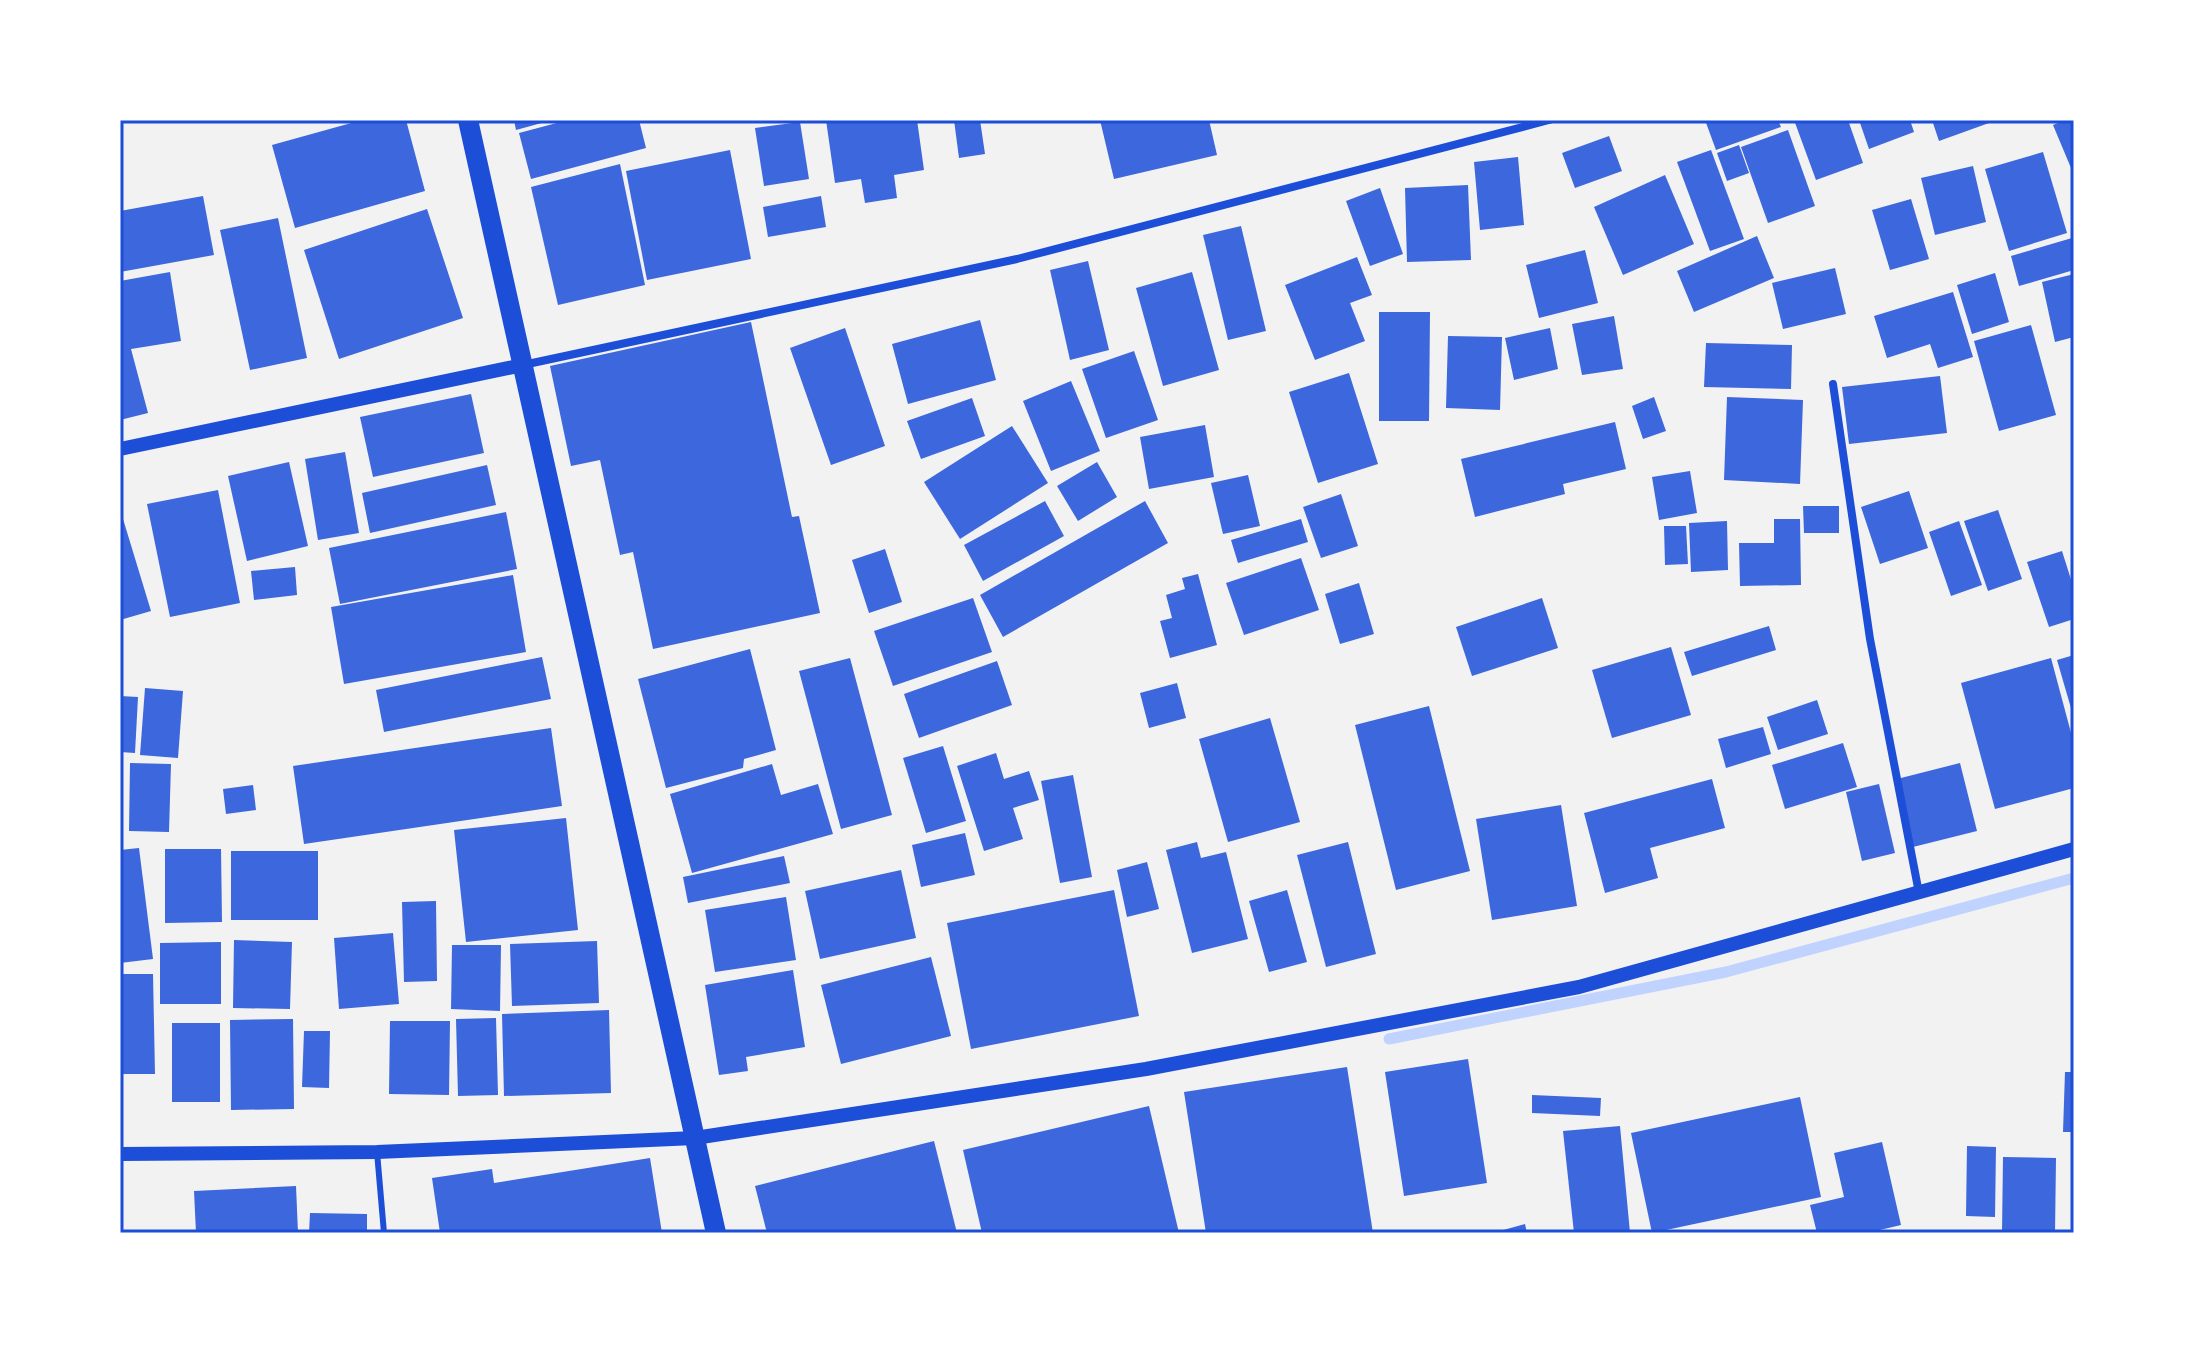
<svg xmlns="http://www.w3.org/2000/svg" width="2194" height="1353" font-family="'Golos Text',sans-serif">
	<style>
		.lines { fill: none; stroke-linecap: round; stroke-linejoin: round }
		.stream { stroke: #bfd3fe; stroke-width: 11 }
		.building { fill: #3d67dc }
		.service { stroke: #1d4ed8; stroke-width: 6 }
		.minor { stroke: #1d4ed8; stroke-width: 8 }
		.tertiary { stroke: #1d4ed8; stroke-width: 14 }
		.primary { stroke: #1d4ed8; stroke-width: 20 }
		.neatline { fill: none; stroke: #1d4ed8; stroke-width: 3 }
	</style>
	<rect width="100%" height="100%" fill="#f2f2f2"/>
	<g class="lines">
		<polyline class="stream" points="1389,1039 1726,972 2074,878"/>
	</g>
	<g class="building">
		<polygon points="362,120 406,120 425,191 295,228 272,145"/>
		<polygon points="514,120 549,120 549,121 516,130"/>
		<polygon points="568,120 639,120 646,148 531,179 519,133"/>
		<polygon points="826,120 917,120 924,170 894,175 897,198 865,203 861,179 835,183"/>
		<polygon points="954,120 980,120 985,154 959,158"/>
		<polygon points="1100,120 1209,120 1217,155 1114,179"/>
		<polygon points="1705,120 1778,120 1781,127 1716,150"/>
		<polygon points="1794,120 1848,120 1863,163 1816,180"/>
		<polygon points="1859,120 1910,120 1914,132 1869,149"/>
		<polygon points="1932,120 1988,120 1989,123 1939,141"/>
		<polygon points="2065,120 2074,120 2074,166 2071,168 2053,125"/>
		<polygon points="800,122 809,179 764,186 755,128"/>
		<polygon points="1788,130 1815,206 1768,223 1741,147"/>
		<polygon points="1609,136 1622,171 1575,188 1562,153"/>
		<polygon points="1739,145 1749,173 1727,181 1717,153"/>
		<polygon points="730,150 751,259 647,280 626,171"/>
		<polygon points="1711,150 1744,239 1710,251 1677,162"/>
		<polygon points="2043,152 2067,233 2009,251 1985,169"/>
		<polygon points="1518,157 1524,225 1480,230 1474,162"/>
		<polygon points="620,164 645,285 558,305 531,187"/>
		<polygon points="1973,166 1986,222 1935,235 1921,178"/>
		<polygon points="1665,175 1694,244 1623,275 1594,207"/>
		<polygon points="1468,185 1471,260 1407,262 1405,188"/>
		<polygon points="1380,188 1403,254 1370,266 1346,201"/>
		<polygon points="203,196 214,255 120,272 120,211"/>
		<polygon points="821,196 826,227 768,237 763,207"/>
		<polygon points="1911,199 1929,259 1890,270 1872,210"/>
		<polygon points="427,209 463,318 339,359 304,250"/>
		<polygon points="278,218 307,358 250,370 220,230"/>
		<polygon points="1241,226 1266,331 1228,340 1203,235"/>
		<polygon points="1757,236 1774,278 1694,312 1677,271"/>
		<polygon points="2072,238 2074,270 2019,286 2011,256"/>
		<polygon points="1585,250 1598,303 1539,318 1526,265"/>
		<polygon points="1357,257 1372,295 1350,303 1365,341 1315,360 1285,285"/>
		<polygon points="1088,261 1109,350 1070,360 1050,270"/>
		<polygon points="1835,268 1846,314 1783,329 1772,283"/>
		<polygon points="170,272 181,341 131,349 148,413 120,420 120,281"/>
		<polygon points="1192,272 1219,370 1163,386 1136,288"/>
		<polygon points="1995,273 2009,322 1972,334 1957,285"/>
		<polygon points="2074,274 2074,337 2055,342 2042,282"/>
		<polygon points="1953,292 1973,357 1938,368 1930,344 1887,358 1874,316"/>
		<polygon points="1379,312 1430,312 1429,421 1379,421"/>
		<polygon points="1614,316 1623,369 1582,375 1572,324"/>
		<polygon points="980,320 996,380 908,404 892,344"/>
		<polygon points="751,322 792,517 799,516 820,613 653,649 633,552 620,555 600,460 571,466 550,366"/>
		<polygon points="2031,325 2056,415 1999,431 1974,341"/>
		<polygon points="845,328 885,446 831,465 790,348"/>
		<polygon points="1550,328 1558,369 1514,380 1505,338"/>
		<polygon points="1448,336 1502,337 1500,410 1446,408"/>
		<polygon points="1706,343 1792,345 1791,389 1704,387"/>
		<polygon points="1134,351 1158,420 1106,438 1082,369"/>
		<polygon points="1349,373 1378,464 1318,483 1289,392"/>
		<polygon points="1940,376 1947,433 1849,444 1842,387"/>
		<polygon points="1071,381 1100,451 1051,471 1023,401"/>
		<polygon points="471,394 484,453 373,477 360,417"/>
		<polygon points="1654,397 1666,431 1643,439 1632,406"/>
		<polygon points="1727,397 1803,400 1800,484 1724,480"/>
		<polygon points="972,398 985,436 921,459 907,421"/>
		<polygon points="1615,422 1626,469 1563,484 1565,494 1475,517 1461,459"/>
		<polygon points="1205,425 1214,477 1149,489 1140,437"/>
		<polygon points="1012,426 1048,483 960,539 924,482"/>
		<polygon points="345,452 359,533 318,540 305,459"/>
		<polygon points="289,462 308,546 247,561 228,476"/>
		<polygon points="1097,462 1117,497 1078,521 1057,486"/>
		<polygon points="487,465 496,505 370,533 362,493"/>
		<polygon points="1690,471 1697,513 1659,520 1652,477"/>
		<polygon points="1248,475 1260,526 1223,534 1211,483"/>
		<polygon points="218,490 240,603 170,617 147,504"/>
		<polygon points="1909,491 1928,548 1880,564 1861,507"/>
		<polygon points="1341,494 1358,546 1321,558 1303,507"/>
		<polygon points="1045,501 1064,536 983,581 964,545"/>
		<polygon points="1145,501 1168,543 1003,637 980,595"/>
		<polygon points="1803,506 1839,506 1839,533 1804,533"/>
		<polygon points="120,509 151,611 120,620"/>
		<polygon points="1998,510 2022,579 1988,591 1964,521"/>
		<polygon points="506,512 517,569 340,604 329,548"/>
		<polygon points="1301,519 1308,542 1238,563 1231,540"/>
		<polygon points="1774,519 1800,519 1801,585 1740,586 1739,543 1774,543"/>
		<polygon points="1727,521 1728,570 1691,572 1689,523"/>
		<polygon points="1959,521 1982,585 1951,596 1929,532"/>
		<polygon points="1664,526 1686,526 1688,564 1665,565"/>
		<polygon points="885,549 902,602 869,613 852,560"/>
		<polygon points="2062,551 2074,589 2074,619 2049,627 2027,562"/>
		<polygon points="1301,558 1319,610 1244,635 1226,583"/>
		<polygon points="295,567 297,595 254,600 251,571"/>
		<polygon points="1198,574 1217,645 1170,658 1160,621 1172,618 1166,595 1185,589 1182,578"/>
		<polygon points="513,575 526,652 344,684 331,607"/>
		<polygon points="1359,583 1374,634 1340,644 1325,594"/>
		<polygon points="973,598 992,652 893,686 874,631"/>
		<polygon points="1542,598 1558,648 1472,676 1456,627"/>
		<polygon points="1769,626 1776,650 1692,676 1684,652"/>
		<polygon points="1671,647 1691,715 1612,738 1592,670"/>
		<polygon points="750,649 776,750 744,759 743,768 666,788 638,679"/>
		<polygon points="2074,655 2074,714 2073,715 2057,660"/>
		<polygon points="542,657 551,699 384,732 376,690"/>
		<polygon points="850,658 892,815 841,829 799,671"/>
		<polygon points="2051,658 2074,744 2074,788 1995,809 1961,683"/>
		<polygon points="997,661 1012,705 919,738 904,694"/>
		<polygon points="1177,683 1186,718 1149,728 1140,693"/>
		<polygon points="145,688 183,691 178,758 140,755"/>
		<polygon points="120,696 138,697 135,753 120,752"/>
		<polygon points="1817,700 1828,734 1778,750 1767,717"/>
		<polygon points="1429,706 1470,871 1396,890 1355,725"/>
		<polygon points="1270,718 1300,822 1228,842 1199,739"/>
		<polygon points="1763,727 1771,754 1726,768 1718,739"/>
		<polygon points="551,728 562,806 304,844 293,766"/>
		<polygon points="1843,743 1857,787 1785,809 1772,765"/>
		<polygon points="943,746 966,821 926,833 903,758"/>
		<polygon points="996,753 1004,779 1029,771 1039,800 1013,808 1023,839 984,851 957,766"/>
		<polygon points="130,763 171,764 169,832 129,831"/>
		<polygon points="1960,763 1977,831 1913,847 1897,779"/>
		<polygon points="772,764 781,795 818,784 833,834 692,873 670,794"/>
		<polygon points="1073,775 1092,877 1060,883 1041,781"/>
		<polygon points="1712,779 1725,828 1650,848 1658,878 1605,893 1584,813"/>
		<polygon points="1879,784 1895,853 1862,861 1846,792"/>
		<polygon points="253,785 256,810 226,814 223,789"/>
		<polygon points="1561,805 1577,906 1492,920 1476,819"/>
		<polygon points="566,818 578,930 466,942 454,830"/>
		<polygon points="965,833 975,875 921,887 912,845"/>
		<polygon points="1197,842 1201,858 1226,852 1248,939 1192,953 1166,850"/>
		<polygon points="1348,842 1376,954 1326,967 1297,855"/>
		<polygon points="139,848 153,959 120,963 120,850"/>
		<polygon points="165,849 221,849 222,922 165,923"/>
		<rect x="231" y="851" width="87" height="69"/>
		<polygon points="784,856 790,883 688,903 683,877"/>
		<polygon points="1147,862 1159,909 1127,917 1117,870"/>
		<polygon points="901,870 916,938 820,959 805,891"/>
		<polygon points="1114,890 1139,1016 971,1049 947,923"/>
		<polygon points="1287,890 1307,962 1269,972 1249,901"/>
		<polygon points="786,897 796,960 715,972 705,910"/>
		<polygon points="436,901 437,981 404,982 402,902"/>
		<polygon points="393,933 399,1004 339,1009 334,938"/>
		<polygon points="234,940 292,942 290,1009 233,1008"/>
		<polygon points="597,941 599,1003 512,1006 510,944"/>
		<polygon points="221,942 221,1004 160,1004 160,943"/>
		<polygon points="452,945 501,945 500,1011 451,1009"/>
		<polygon points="931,957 951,1036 841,1064 821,985"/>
		<polygon points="793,970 805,1047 746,1057 748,1071 719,1075 705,985"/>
		<polygon points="120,974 153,974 155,1074 120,1074"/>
		<polygon points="609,1010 611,1093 504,1096 502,1014"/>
		<polygon points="496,1018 498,1095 458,1096 456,1019"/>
		<polygon points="293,1019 294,1109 231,1110 230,1020"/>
		<polygon points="390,1021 450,1021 449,1095 389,1094"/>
		<rect x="172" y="1023" width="48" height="79"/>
		<polygon points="304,1031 330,1031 329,1088 302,1087"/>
		<polygon points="1468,1059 1487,1183 1404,1196 1385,1072"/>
		<polygon points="1347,1067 1373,1233 1206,1233 1184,1092"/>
		<polygon points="2065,1072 2074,1072 2074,1132 2063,1132"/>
		<polygon points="1532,1095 1601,1098 1600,1116 1532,1113"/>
		<polygon points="1800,1097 1821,1197 1652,1233 1631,1133"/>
		<polygon points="1149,1106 1179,1233 982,1233 963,1150"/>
		<polygon points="1620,1126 1630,1233 1574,1233 1563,1131"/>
		<polygon points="934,1141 957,1233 767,1233 755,1186"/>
		<polygon points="1882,1142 1901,1225 1867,1233 1817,1233 1810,1205 1844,1197 1834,1153"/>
		<polygon points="1967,1146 1996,1147 1995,1217 1966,1216"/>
		<polygon points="2003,1157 2056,1158 2055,1233 2002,1233"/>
		<polygon points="650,1158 662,1233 440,1233 432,1178 492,1169 494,1183"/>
		<polygon points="296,1186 298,1233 196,1233 194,1191"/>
		<polygon points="310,1213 367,1214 367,1233 309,1233"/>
		<polygon points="1525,1224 1527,1233 1496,1233 1496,1232"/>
	</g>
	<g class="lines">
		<polyline class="service" points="377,1152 384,1233"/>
		<g class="minor">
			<polyline points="523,365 1017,259 1549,120"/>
			<polyline points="1833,384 1870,639 1919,893"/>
		</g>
		<g class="tertiary">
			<polyline points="120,449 523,365"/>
			<polyline points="120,1154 377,1152 695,1138 1146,1069 1579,987 2074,849"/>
		</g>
		<polyline class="primary" points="468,120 716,1233"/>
	</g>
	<rect width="2194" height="1353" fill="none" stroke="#ffffff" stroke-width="244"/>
	<rect x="122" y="122" width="1950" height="1109" class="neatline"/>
</svg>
